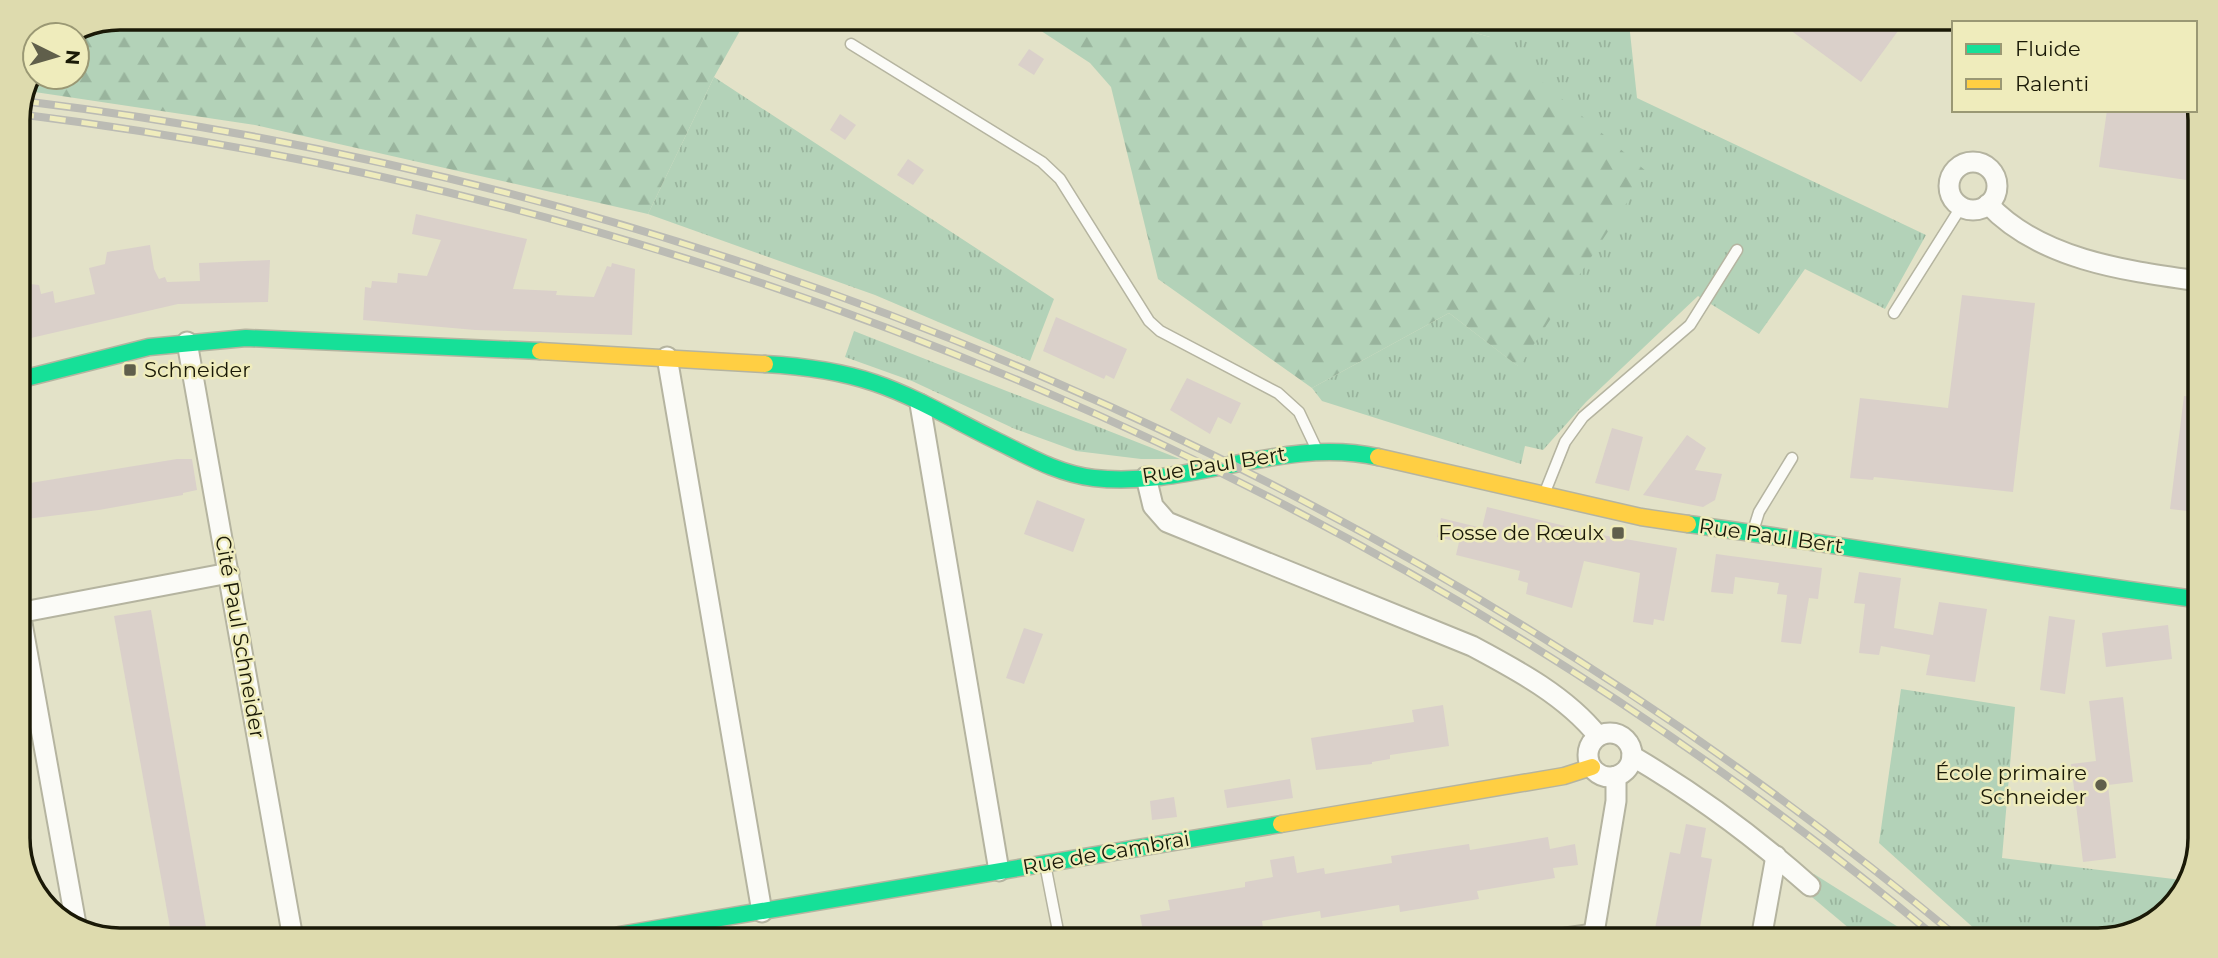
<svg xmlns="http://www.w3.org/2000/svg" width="2218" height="958" font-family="Montserrat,sans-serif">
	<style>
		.grass { fill: url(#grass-tufts) }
		.forest { fill: url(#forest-firs) }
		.building { fill: #dad0ca }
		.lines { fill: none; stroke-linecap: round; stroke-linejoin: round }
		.lane-casing { stroke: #b5b4a0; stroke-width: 13 }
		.street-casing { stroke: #b5b4a0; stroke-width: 23 }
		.fast-casing { stroke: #b5b4a0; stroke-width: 19 }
		.slow-casing { stroke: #b5b4a0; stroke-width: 19 }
		.lane { stroke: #fbfbf7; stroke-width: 10 }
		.street { stroke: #fbfbf7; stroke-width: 19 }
		.fast { stroke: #16e098; stroke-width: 16 }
		.slow { stroke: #ffcf43; stroke-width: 16 }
		.rail-casing { stroke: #bbbbb4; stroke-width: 8 }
		.rail { stroke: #efecbc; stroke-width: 5; stroke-dasharray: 16; stroke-linecap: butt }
		.poi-dot { fill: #605f4b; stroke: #efecbc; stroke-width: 2.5 }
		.labels { text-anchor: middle; stroke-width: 5; stroke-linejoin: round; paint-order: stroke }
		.poi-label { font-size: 21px; fill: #1a1907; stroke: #efecbc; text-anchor: end }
		.street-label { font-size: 21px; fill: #1a1907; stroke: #efecbc }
		.rim { fill: none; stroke: #1a1907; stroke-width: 3.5 }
	</style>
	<defs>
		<pattern id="grass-tufts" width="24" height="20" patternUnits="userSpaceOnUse" patternTransform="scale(1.75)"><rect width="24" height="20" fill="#b3d2b8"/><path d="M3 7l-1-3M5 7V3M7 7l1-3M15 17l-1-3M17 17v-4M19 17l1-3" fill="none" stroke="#99b49d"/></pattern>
		<pattern id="forest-firs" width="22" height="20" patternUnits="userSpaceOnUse" patternTransform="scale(1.75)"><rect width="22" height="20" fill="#b3d2b8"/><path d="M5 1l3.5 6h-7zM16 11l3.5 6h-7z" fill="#99b49d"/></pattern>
	</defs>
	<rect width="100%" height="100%" fill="#e3e2c8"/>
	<g class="grass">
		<polygon points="1439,23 1629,23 1637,98 1926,235 1885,309 1805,269 1759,334 1698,296 1586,402 1543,450 1525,446 1521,464 1322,401 1312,388 1449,313 1518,366 1490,37"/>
		<polygon points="714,77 1054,299 1030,361 875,295 648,214"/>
		<polygon points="854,331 1180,459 1141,459 1076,451 1015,429 912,381 845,357"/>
		<polygon points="1901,689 2015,707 2002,858 2190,881 2155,923 2099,940 1987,940 1879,843"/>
		<polygon points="1814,874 1914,937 1918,940 1863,940 1800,887"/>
	</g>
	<g class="forest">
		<polygon points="120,18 746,20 714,77 648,214 255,125 28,91 35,75 77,77 77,35"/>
		<polygon points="1026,21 1439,23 1490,37 1647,172 1519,367 1449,313 1312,388 1158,279 1111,87 1090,63"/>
	</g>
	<g class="building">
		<polygon points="1782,24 1903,24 1861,82"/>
		<polygon points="1029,49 1044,59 1034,75 1018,65"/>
		<polygon points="2107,110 2199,110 2200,182 2099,167"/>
		<polygon points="840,114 856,125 845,140 830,130"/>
		<polygon points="908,159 924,170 913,185 897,175"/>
		<polygon points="416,214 527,239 513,289 557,291 556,295 594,297 607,266 611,267 612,263 635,269 632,335 475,330 363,320 365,287 371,288 372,281 397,283 398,273 427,276 441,240 412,234"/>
		<polygon points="150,245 154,269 159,279 165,277 167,282 200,281 199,263 270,260 268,302 178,304 18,341 21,283 39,285 41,294 53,291 55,303 95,294 89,268 105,264 107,252"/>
		<polygon points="1962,295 2035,303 2013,492 1874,477 1873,480 1850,478 1860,398 1948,408"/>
		<polygon points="1056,317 1127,349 1114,379 1106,375 1104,379 1043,351"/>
		<polygon points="1187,378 1241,403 1231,424 1218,417 1210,434 1170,410"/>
		<polygon points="2184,396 2197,397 2196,512 2170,509"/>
		<polygon points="1612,428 1643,437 1629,491 1595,483"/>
		<polygon points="1687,435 1706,448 1695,470 1722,474 1715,500 1703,507 1643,495"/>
		<polygon points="177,459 192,459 197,490 183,493 183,495 99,510 18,520 18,485"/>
		<polygon points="1037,500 1085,519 1073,552 1024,534"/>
		<polygon points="1487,507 1602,535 1677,548 1664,621 1654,619 1653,625 1633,622 1640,573 1584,561 1572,608 1526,594 1528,583 1518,580 1520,571 1456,555 1459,542 1437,537 1441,518 1482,528"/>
		<polygon points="1716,554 1822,568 1818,599 1809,598 1801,644 1781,642 1787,595 1777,594 1779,583 1735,577 1733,594 1711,592"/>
		<polygon points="1859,572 1901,578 1894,628 1933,635 1939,602 1987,609 1975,682 1926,675 1930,655 1881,646 1879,655 1859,653 1865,604 1854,603"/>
		<polygon points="151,610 198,881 207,933 171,933 114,616"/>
		<polygon points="2049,616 2075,620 2065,694 2040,690"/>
		<polygon points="2168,625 2172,659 2106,667 2102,633"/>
		<polygon points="1024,628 1043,634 1024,684 1006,678"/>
		<polygon points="2123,697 2133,782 2108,785 2116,858 2083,862 2071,764 2096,761 2089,701"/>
		<polygon points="1443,705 1449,746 1390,755 1390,759 1372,762 1372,764 1316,770 1311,738 1414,722 1412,710"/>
		<polygon points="1290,779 1293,798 1227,808 1224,790"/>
		<polygon points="1174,797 1177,817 1152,820 1150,801"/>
		<polygon points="1686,824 1706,828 1701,857 1712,859 1698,939 1653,939 1670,852 1680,854"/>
		<polygon points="1548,837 1550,849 1575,844 1578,865 1553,868 1555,878 1477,891 1479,899 1400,912 1399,905 1321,918 1320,911 1262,921 1263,928 1209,937 1144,937 1140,915 1170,910 1168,900 1245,887 1245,882 1273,877 1270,860 1294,856 1297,873 1324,868 1325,874 1392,863 1391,856 1469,844 1470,850"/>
	</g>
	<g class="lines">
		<defs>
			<g id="lane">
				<polyline points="851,44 1042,162 1060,179 1149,321 1160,331 1278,393 1299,412 1316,448"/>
				<polyline points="1894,313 1961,207"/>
				<polyline points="1545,492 1565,442 1583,417 1690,325 1737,250"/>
				<polyline points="1753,531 1759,512 1792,458"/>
				<polyline points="1045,864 1059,936"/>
			</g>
			<g id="street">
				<circle cx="1973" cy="186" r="24"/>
				<path d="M1988,204C2040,260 2127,271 2199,281"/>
				<polyline points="187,342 292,933"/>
				<polyline points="667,357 762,912"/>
				<polyline points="920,404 999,871"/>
				<path d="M1146,477L1153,506L1167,522L1472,646C1517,670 1566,696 1598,736"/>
				<polyline points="20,612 77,930"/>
				<polyline points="18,613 229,573"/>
				<circle cx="1610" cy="755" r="22"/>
				<path d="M1632,756C1695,793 1756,838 1810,886"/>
				<polyline points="1566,938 1594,934"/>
				<polyline points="1593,939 1616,801 1616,776"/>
				<polyline points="1761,939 1776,856"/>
			</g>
			<g id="fast">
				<path d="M765,364C802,366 840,371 875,383C916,397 956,421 995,440C1026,455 1058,474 1094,478C1189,489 1282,436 1378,457"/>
				<polyline points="18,380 149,347 246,338 540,351"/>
				<path d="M1688,524C1858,547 2026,577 2195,599"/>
				<polyline points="619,935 1281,824"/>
			</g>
			<g id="slow">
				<polyline points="540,351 765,364"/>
				<polyline points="1378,457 1641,517 1688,524"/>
				<polyline points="1281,824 1564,776 1592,767"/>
			</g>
		</defs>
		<use href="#lane" class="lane-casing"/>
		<use href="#street" class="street-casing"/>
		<use href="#fast" class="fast-casing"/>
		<use href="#slow" class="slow-casing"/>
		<use href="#lane" class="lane"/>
		<use href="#street" class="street"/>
		<use href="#fast" class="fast"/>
		<use href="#slow" class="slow"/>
		<defs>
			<g id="rail">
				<path d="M23,101C735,188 1410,481 1961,940"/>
				<path d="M18,114C722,201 1393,484 1939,940"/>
			</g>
		</defs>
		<use href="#rail" class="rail-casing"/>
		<use href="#rail" class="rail"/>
	</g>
	<g class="poi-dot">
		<rect x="123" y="363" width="14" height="14" rx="3.5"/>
		<rect x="1611" y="526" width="14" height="14" rx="3.5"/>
		<circle cx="2101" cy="785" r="7"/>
	</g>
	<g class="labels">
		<g class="poi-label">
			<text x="144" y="377" text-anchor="start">Schneider</text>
			<text x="1604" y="540">Fosse de Rœulx</text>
			<text x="2087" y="780">École primaire<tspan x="2087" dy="24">Schneider</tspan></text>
		</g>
		<g class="street-label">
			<text transform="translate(1214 465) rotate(-9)" y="7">Rue Paul Bert</text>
			<text transform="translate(1771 536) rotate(8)" y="7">Rue Paul Bert</text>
			<text transform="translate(240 637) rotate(80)" y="7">Cité Paul Schneider</text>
			<text transform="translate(1106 853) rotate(-10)" y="7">Rue de Cambrai</text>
		</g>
	</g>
	<path d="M0 0H2218V958H0ZM120 30H2098A90 90 0 0 1 2188 120V838A90 90 0 0 1 2098 928H120A90 90 0 0 1 30 838V120A90 90 0 0 1 120 30Z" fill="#dedbae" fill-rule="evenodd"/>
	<path class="rim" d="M120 30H2098A90 90 0 0 1 2188 120V838A90 90 0 0 1 2098 928H120A90 90 0 0 1 30 838V120A90 90 0 0 1 120 30Z"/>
	<rect x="1952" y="21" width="245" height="91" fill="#efecbc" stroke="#9a9874" stroke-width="2"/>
	<rect x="1966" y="44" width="35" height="10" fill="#16e098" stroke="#9a9874" stroke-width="2"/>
	<text x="2015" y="56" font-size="21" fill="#1a1907">Fluide</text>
	<rect x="1966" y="79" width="35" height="10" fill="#ffcf43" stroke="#9a9874" stroke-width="2"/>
	<text x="2015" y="91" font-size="21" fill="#1a1907">Ralenti</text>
	<g transform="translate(56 56) rotate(95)"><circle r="33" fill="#efecbc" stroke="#9a9874" stroke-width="2"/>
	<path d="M0-5L12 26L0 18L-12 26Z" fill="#605f4b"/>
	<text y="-10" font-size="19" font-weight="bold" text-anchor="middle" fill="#1a1907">N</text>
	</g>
</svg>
